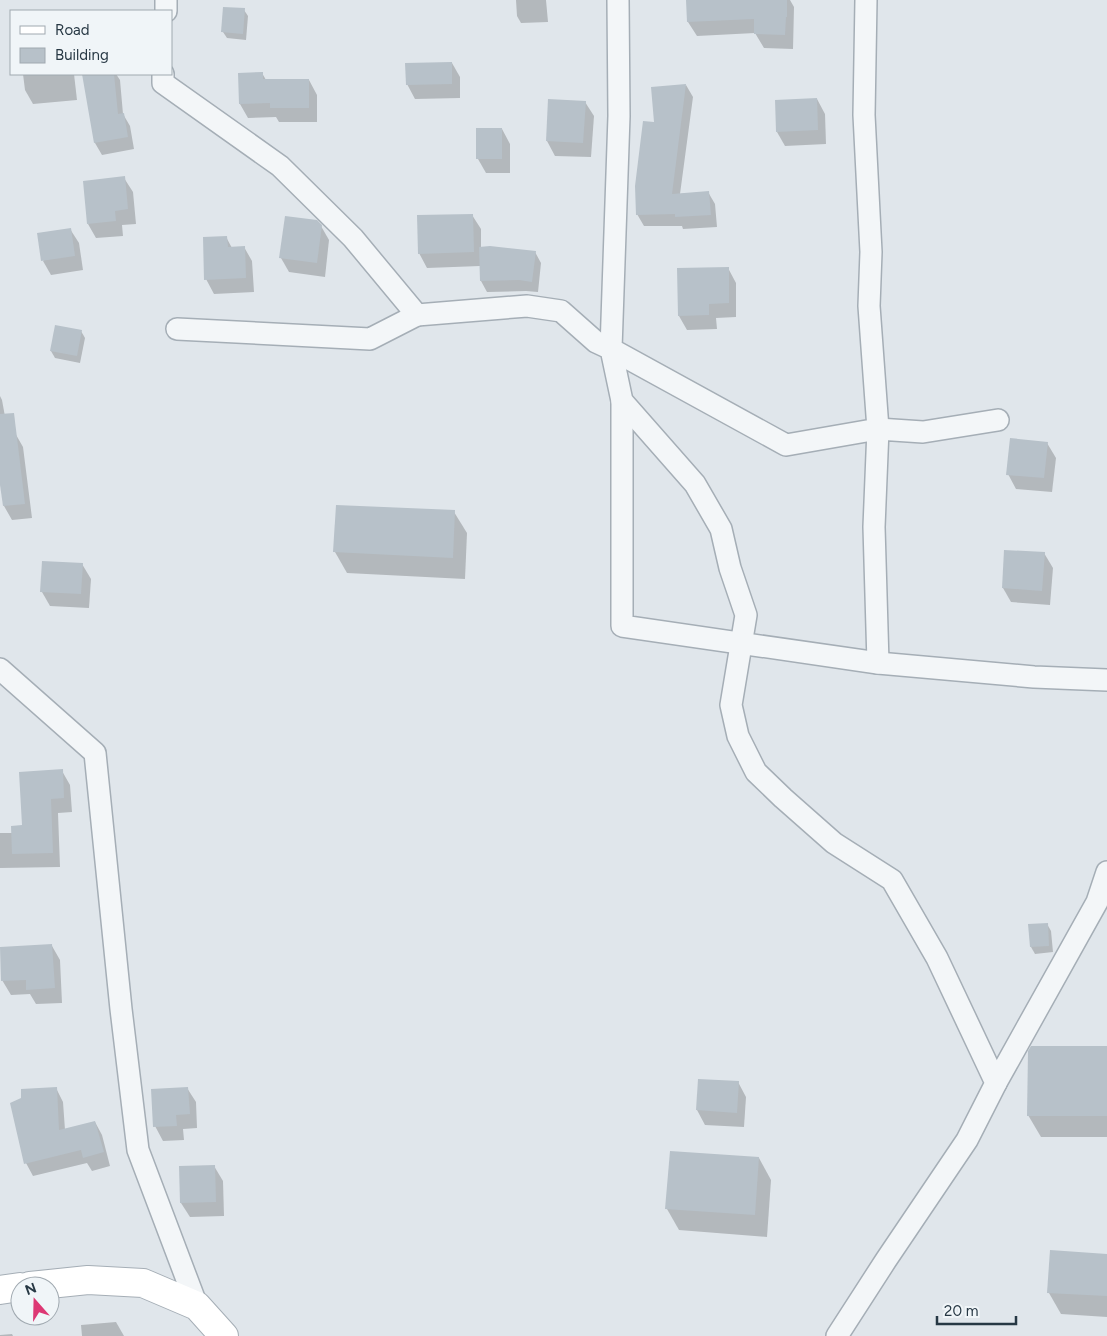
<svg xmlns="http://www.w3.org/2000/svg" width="1107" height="1336" font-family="Figtree,sans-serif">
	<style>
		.shadow { fill: #0003 }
		.building { fill: #b7c1c9 }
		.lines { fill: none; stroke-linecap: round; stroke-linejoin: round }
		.street-casing { stroke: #a5aeb6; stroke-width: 24 }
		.secondary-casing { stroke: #a5aeb6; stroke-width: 30 }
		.street { stroke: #f3f6f8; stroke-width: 21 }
		.secondary { stroke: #fff; stroke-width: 28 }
	</style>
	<rect width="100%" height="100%" fill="#e0e6eb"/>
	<g class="shadow">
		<polygon points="516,0 546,0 548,22 521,23 517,16"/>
		<polygon points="687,0 790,0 794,7 793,49 764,48 755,33 697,36 688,22"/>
		<polygon points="244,10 248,16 246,40 227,38 223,32"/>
		<polygon points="452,63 460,77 460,98 415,99 407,84"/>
		<polygon points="262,73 266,80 309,80 317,95 317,122 279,122 276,117 248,118 240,104"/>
		<polygon points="23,74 74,74 77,100 33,104 25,90"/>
		<polygon points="83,74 116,74 120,80 123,114 130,126 134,149 102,155 95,143"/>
		<polygon points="686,85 693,97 680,194 708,192 715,204 717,227 683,229 682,226 644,226 637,214 655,123"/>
		<polygon points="817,99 825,114 826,144 785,146 777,132"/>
		<polygon points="549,100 585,102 594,116 591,157 555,156 547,141"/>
		<polygon points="502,129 510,144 510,173 486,173 478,159"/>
		<polygon points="124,178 133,192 136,224 122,225 123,236 96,238 88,224"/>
		<polygon points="472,215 481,229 481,248 535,252 541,263 538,292 526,291 487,292 481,281 480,266 427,268 419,253"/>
		<polygon points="321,226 329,240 325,277 289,272 281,258"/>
		<polygon points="70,229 79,243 83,270 51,275 43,261"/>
		<polygon points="226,237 232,248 244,247 252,261 254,292 214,294 206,279"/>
		<polygon points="728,268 736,283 736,317 716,318 717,329 687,330 679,316"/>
		<polygon points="81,331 85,338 80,363 55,358 51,351"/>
		<polygon points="0,396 2,400 8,433 15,433 23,447 32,518 12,520 4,506 0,474"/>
		<polygon points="1047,443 1056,458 1052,492 1016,489 1008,474"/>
		<polygon points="454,512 467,533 465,579 347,573 335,552"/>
		<polygon points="1044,553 1053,568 1050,605 1011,602 1003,588"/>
		<polygon points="82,564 91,579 89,608 50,606 42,592"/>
		<polygon points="62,771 70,785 72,812 58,813 60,867 0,868 0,833 12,833 24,826"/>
		<polygon points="1047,924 1051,931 1053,952 1035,954 1031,947"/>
		<polygon points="52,946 60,960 62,1003 36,1004 30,994 11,995 2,980"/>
		<polygon points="1107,1048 1107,1137 1041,1137 1028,1115"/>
		<polygon points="699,1080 738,1082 746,1097 744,1127 705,1125 697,1110"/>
		<polygon points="56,1088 63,1102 65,1130 95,1122 102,1135 110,1166 92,1171 87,1163 33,1176 26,1163"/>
		<polygon points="187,1088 196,1102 197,1128 183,1129 184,1140 163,1141 155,1126"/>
		<polygon points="759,1158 771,1180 767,1237 679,1230 667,1209"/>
		<polygon points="214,1166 223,1181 224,1216 190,1217 181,1203"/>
		<polygon points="1107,1255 1107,1317 1061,1314 1049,1293"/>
		<polygon points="116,1322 124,1336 82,1336 81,1325"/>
		<polygon points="12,1334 13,1336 0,1336 0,1335"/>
	</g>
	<g class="building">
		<polygon points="686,0 787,0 787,17 786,17 785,35 754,34 754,19 687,22"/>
		<polygon points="223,7 245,8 243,34 221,32"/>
		<polygon points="452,62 452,84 406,85 405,63"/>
		<polygon points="263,72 263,79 309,79 309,108 270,108 270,103 239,104 238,73"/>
		<polygon points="82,74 114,74 118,114 124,113 128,137 94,143"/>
		<polygon points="686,84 672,194 709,191 711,215 675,217 675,214 636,215 635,186 643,121 654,122 651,87"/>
		<polygon points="817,98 818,130 776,132 775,100"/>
		<polygon points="548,99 586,101 583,143 546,141"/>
		<rect x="476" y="128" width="26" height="31"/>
		<polygon points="125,176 128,209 115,211 116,221 87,224 83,181"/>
		<polygon points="473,214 474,252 418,254 417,215"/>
		<polygon points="285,216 317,220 322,225 317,263 279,258"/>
		<polygon points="71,228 75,256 41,261 37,233"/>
		<polygon points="227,236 228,247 245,246 246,278 204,280 203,237"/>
		<polygon points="490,246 536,251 532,282 519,280 480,281 479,247"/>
		<polygon points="729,267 729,303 709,304 709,315 678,316 677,268"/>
		<polygon points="55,325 82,330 77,356 50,351"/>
		<polygon points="14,413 25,504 3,506 0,485 0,414"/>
		<polygon points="1010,438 1048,442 1044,478 1006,475"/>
		<polygon points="336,505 455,510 453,558 333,552"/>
		<polygon points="1004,550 1045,552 1042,591 1002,588"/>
		<polygon points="42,561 83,563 81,594 40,592"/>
		<polygon points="63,769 64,798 51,799 53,853 12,854 11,826 22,825 19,772"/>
		<polygon points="1048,923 1049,946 1030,947 1028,924"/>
		<polygon points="52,944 55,988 26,990 26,980 1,981 0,947"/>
		<polygon points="1031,1046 1107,1046 1107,1116 1027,1116 1028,1051"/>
		<polygon points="698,1079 739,1081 737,1113 696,1110"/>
		<polygon points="57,1087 59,1130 95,1121 104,1152 83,1158 81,1150 24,1164 10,1103 21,1098 21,1089"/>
		<polygon points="188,1087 190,1114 176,1115 177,1126 153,1127 151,1089"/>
		<polygon points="670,1151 759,1157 755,1215 665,1209"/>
		<polygon points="215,1165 216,1202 180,1203 179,1166"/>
		<polygon points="1050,1250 1107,1254 1107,1296 1047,1293"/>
	</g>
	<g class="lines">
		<defs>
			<g id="street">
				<polyline points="618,0 619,116 611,349 786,445 878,429 869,306 871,252 864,115 866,0"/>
				<polyline points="166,11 166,0"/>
				<polyline points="163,74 163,83 280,166 353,238 417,315 527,306 561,311 596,342 611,349 622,401 695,484 721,529 730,568 746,615 731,705 738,736 756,772 783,798 834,843 892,880 937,958 996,1083 967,1140 886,1260 837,1336"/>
				<polyline points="177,329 370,339 417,315"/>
				<polyline points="622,401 622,626 878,663 1034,677 1107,680"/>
				<polyline points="878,663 874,527 878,429 923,432 998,420"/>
				<polyline points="0,669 95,753 121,1009 138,1150 197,1306"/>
				<polyline points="996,1083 1097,902 1107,872"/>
			</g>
			<g id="secondary">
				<polyline points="30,1286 88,1280 143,1283 197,1306 224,1336"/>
				<polyline points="0,1290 20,1287"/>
			</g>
		</defs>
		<use href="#street" class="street-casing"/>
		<use href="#secondary" class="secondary-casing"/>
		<use href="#street" class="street"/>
		<use href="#secondary" class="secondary"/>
	</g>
	<rect x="10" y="10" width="162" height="65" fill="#f0f5f8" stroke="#a0a9b0"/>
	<rect x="20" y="26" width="25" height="8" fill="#ffffff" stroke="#a0a9b0"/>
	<text x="55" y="35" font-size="15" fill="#273844">Road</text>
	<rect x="20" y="48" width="25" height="15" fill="#b7c1c9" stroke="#a0a9b0"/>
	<text x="55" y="60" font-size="15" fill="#273844">Building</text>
	<g transform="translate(35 1301) rotate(340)"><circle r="24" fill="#f0f5f8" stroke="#a0a9b0"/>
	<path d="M0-4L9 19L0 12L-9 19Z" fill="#dd3874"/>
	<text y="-8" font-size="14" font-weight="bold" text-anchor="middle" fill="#273844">N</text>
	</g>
	<path d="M937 1316v8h79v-8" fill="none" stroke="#273844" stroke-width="2.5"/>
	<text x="944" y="1316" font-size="15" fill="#273844" stroke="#f0f5f8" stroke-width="4" paint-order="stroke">20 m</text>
</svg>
